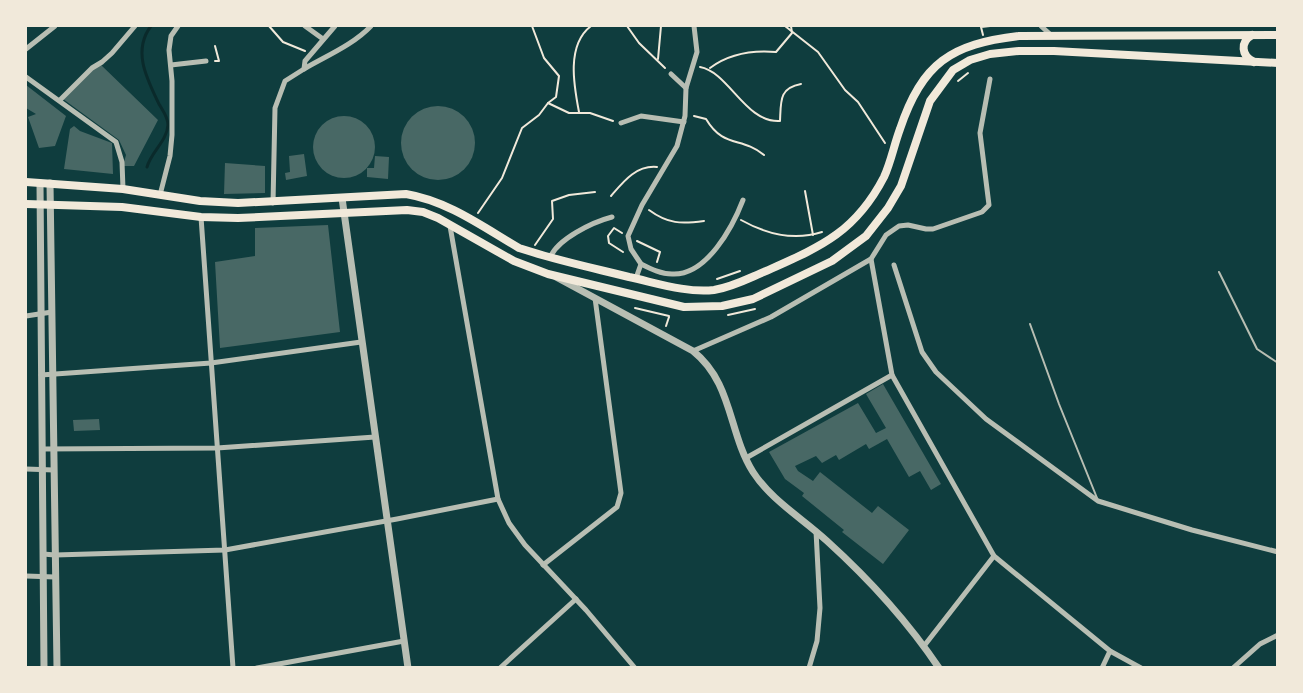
<svg xmlns="http://www.w3.org/2000/svg" width="1303" height="693" font-family="Helvetica,sans-serif">
	<style>
		.lines { fill: none; stroke-linecap: round; stroke-linejoin: round }
		.stream { stroke: #0a2a2b; stroke-width: 3 }
		.building { fill: #486865 }
		.path { stroke: #f1e9da; stroke-width: 2 }
		.service { stroke: #b8beb3; stroke-width: 2 }
		.minor { stroke: #b8beb3; stroke-width: 5 }
		.tertiary { stroke: #b8beb3; stroke-width: 7 }
		.secondary { stroke: #f1e9da; stroke-width: 8 }
	</style>
	<rect width="100%" height="100%" fill="#0f3d3e"/>
	<g class="lines">
		<path class="stream" d="M147,167C151,152 167,141 168,125C168,117 163,111 159,104C147,79 132,51 151,26"/>
	</g>
	<g class="building">
		<polygon points="101,65 158,120 134,166 123,166 126,155 119,140 63,99 93,69"/>
		<polygon points="26,85 66,116 55,146 39,148 28,117 36,114 26,108"/>
		<circle cx="438" cy="143" r="37"/>
		<circle cx="344" cy="147" r="31"/>
		<polygon points="74,126 80,131 112,143 113,174 64,169 70,129"/>
		<polygon points="304,154 307,176 286,180 285,173 290,172 289,156"/>
		<polygon points="375,156 389,157 388,179 367,177 367,168 374,168"/>
		<polygon points="225,163 265,166 265,193 224,194"/>
		<polygon points="328,225 340,332 220,348 215,262 255,256 255,228"/>
		<polygon points="883,384 941,484 931,490 920,471 909,477 887,439 869,449 866,444 839,460 836,455 822,463 816,456 795,466 798,471 813,481 820,472 872,513 878,506 909,530 883,564 842,532 844,530 802,496 804,493 785,479 769,452 858,403 876,433 886,428 866,394"/>
		<polygon points="99,419 100,430 74,431 73,420"/>
	</g>
	<g class="lines">
		<g class="path">
			<polyline points="269,26 283,42 305,51"/>
			<polyline points="532,26 544,58 559,76 556,97 548,103"/>
			<polyline points="627,26 639,43 665,68"/>
			<polyline points="785,26 818,52 845,90 858,102 885,143"/>
			<polyline points="983,35 981,27 990,26"/>
			<polyline points="658,59 661,26"/>
			<polyline points="215,61 219,61 215,46"/>
			<path d="M700,67C729,72 745,123 780,121C781,101 779,88 801,84"/>
			<path d="M710,68C730,53 752,50 776,52L792,33L791,26"/>
			<polyline points="958,81 968,73"/>
			<path d="M579,112C574,86 566,45 591,26"/>
			<path d="M694,116L706,119C724,149 741,136 764,155"/>
			<polyline points="805,191 813,235"/>
			<path d="M611,196C623,182 636,165 657,167"/>
			<path d="M649,210C668,224 681,224 704,221"/>
			<polyline points="478,213 502,178 522,128 539,115 548,103 569,113 590,113 613,121"/>
			<path d="M741,220C766,234 794,241 822,232"/>
			<polyline points="622,233 614,228 608,236 609,243 623,252"/>
			<polyline points="637,241 660,252 657,262"/>
			<polyline points="535,245 553,219 552,201 569,195 595,192"/>
			<polyline points="717,279 740,271"/>
			<polyline points="635,308 669,316"/>
			<polyline points="728,315 755,309"/>
			<polyline points="666,326 669,317"/>
		</g>
		<g class="service">
			<polyline points="1219,272 1257,349 1278,363"/>
			<polyline points="1030,324 1059,404 1097,498"/>
		</g>
		<g class="minor">
			<polyline points="305,26 323,39"/>
			<polyline points="1041,26 1052,36"/>
			<polyline points="26,49 55,26"/>
			<polyline points="171,65 206,61"/>
			<path d="M304,69C326,56 353,45 371,26"/>
			<polyline points="671,74 686,88"/>
			<polyline points="26,77 116,142 122,162 123,189"/>
			<polyline points="60,100 92,68 102,62 112,53 135,26"/>
			<polyline points="621,123 641,116 684,122"/>
			<polyline points="160,195 170,156 172,135 172,81 169,50 171,36 178,26"/>
			<polyline points="273,203 275,108 285,81 304,69 305,61 335,26"/>
			<polyline points="201,217 233,668"/>
			<polyline points="450,226 498,499 509,523 525,545 586,610 635,668"/>
			<path d="M550,258C557,239 593,222 612,217"/>
			<polyline points="871,259 892,375 994,556 1110,651 1141,668"/>
			<path d="M641,264C651,269 661,274 672,274C707,276 733,226 743,200"/>
			<polyline points="894,265 922,352 936,372 986,419 1098,501 1192,530 1278,552"/>
			<polyline points="636,278 641,264 631,249 628,236 642,205 677,146 685,116 686,88 697,52 694,26"/>
			<polyline points="26,316 52,312"/>
			<polyline points="693,351 771,317 871,259 886,235 899,226 908,225 926,229 933,229 982,212 989,205 980,133 990,79"/>
			<polyline points="41,375 211,363 361,342"/>
			<polyline points="42,449 217,448 375,437"/>
			<polyline points="746,458 892,375"/>
			<polyline points="26,469 54,470"/>
			<polyline points="43,554 55,555 225,550 397,519 498,499"/>
			<polyline points="543,565 617,507 621,493 595,298"/>
			<polyline points="26,576 55,577"/>
			<polyline points="924,646 994,556"/>
			<polyline points="257,668 404,641"/>
			<polyline points="500,668 576,599"/>
			<polyline points="809,668 817,641 820,608 816,531"/>
			<polyline points="1102,668 1110,651"/>
			<polyline points="1233,668 1260,644 1278,635"/>
		</g>
		<g class="tertiary">
			<polyline points="40,183 44,668"/>
			<polyline points="50,183 57,668"/>
			<polyline points="342,198 408,668"/>
			<path d="M556,277L693,351C733,383 728,432 753,472C771,500 802,518 827,541C870,580 906,619 939,668"/>
		</g>
		<g class="secondary">
			<path d="M1252,35C1240,42 1241,56 1254,62"/>
			<path d="M26,182L123,189L200,201L238,203L406,194C448,201 483,227 519,248L532,252C564,262 597,269 629,277C657,283 686,293 714,290C733,287 749,278 766,271C820,247 855,233 884,177C891,162 894,145 900,129C922,63 951,44 1019,36L1278,35"/>
			<polyline points="26,204 122,207 201,217 238,218 407,210 423,212 438,218 514,261 548,274 684,307 722,306 753,299 832,261 866,236 888,208 901,186 930,101 953,70 970,60 990,54 1019,51 1054,51 1278,63"/>
		</g>
	</g>
	<rect width="1303" height="693" fill="none" stroke="#f1e9da" stroke-width="54"/>
</svg>
